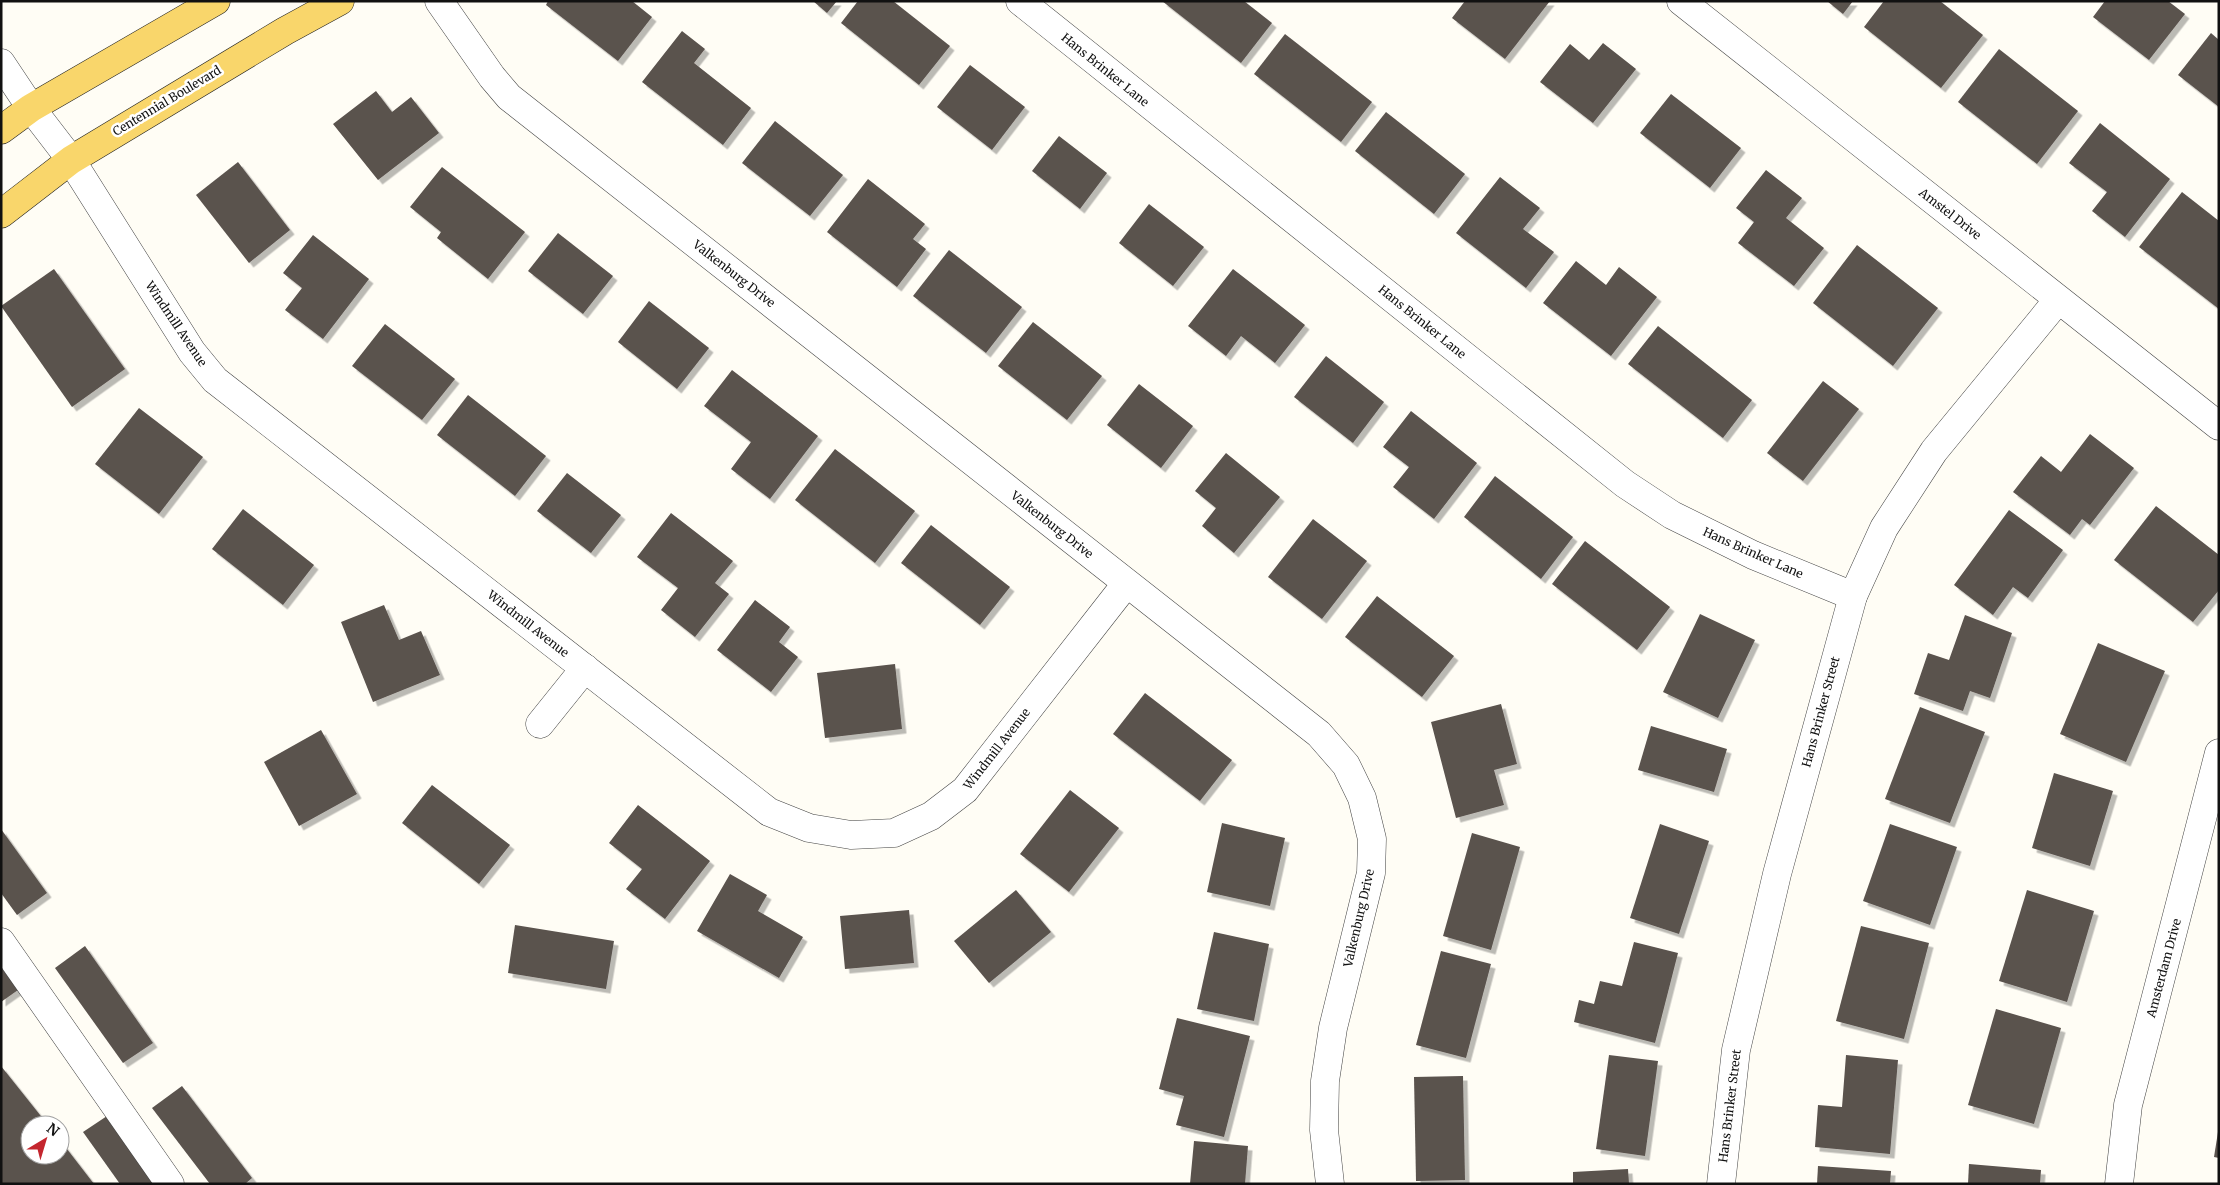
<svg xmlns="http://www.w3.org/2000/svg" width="2220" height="1185" font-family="Merriweather,serif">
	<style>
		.building { fill: #5a524d; filter: url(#shadow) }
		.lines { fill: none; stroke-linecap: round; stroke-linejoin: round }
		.minor-casing { stroke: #444; stroke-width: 29 }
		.major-casing { stroke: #222; stroke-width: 29 }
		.minor { stroke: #fff; stroke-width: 28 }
		.major { stroke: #f9d66b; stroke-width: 28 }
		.labels { text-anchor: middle; stroke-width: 5; stroke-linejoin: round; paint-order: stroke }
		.street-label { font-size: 12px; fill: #111; stroke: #fff }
	</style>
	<defs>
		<filter id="shadow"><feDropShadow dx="4.5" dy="4.5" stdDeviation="0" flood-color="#0004"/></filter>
	</defs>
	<rect width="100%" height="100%" fill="#fffdf5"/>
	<g class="building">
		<polygon points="548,1 632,1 652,17 618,61 546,5"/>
		<polygon points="813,1 837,1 827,13"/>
		<polygon points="858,1 893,1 950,46 919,85 841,23"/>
		<polygon points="1162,1 1244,1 1272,23 1241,63"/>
		<polygon points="1465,1 1550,1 1505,59 1452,18"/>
		<polygon points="1827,1 1853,1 1843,14"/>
		<polygon points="1884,1 1940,1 1983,35 1941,88 1864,27"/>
		<polygon points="2105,1 2168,1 2185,14 2149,60 2093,17"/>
		<polygon points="682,31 705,49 694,63 751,108 723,145 642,82"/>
		<polygon points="2211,33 2219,40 2219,107 2178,75"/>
		<polygon points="1285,34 1372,102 1341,142 1254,74"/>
		<polygon points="1603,43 1636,69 1593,123 1540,82 1570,44 1589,60"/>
		<polygon points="1999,49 2078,111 2037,164 1958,102"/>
		<polygon points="970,65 1025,107 992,150 937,107"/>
		<polygon points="376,91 392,112 411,97 439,133 378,180 333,124"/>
		<polygon points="1671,94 1741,148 1710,188 1640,133"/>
		<polygon points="1386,112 1465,174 1434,214 1355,151"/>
		<polygon points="775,121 843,175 810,216 742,163"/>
		<polygon points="2100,123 2170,179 2125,237 2092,211 2107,192 2069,163"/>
		<polygon points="1059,136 1107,173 1080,209 1032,171"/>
		<polygon points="238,162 290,230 249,263 196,195"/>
		<polygon points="442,167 525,232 488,279 437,238 441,232 410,207"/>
		<polygon points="1766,170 1802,198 1786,218 1824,248 1794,286 1738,243 1754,222 1736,208"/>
		<polygon points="1500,177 1540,208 1523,229 1554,252 1526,288 1456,233"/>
		<polygon points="868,179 925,224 913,239 926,249 897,287 827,232"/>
		<polygon points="2182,192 2219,221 2219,309 2139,247"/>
		<polygon points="1149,204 1204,247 1173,286 1119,243"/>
		<polygon points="558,233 613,276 583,314 528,271"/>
		<polygon points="313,235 369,279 323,339 285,310 302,288 283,273"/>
		<polygon points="1857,245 1938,308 1893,366 1813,303"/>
		<polygon points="949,250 1022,307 986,353 913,296"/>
		<polygon points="1576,261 1606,285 1619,267 1657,297 1611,356 1543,303"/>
		<polygon points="54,269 125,369 72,407 1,306"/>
		<polygon points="1233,269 1305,325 1275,363 1241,336 1226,356 1188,326"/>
		<polygon points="649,301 709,348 677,389 618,342"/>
		<polygon points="1033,322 1102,376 1067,420 998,366"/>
		<polygon points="385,324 455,379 422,420 352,366"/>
		<polygon points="1658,326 1752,400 1723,438 1628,364"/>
		<polygon points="1326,356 1384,402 1353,443 1294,397"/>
		<polygon points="732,370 818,436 770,499 731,469 751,442 704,406"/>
		<polygon points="1823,381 1859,409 1803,481 1767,453"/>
		<polygon points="1139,384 1193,426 1161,468 1107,425"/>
		<polygon points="468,395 546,456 515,496 437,435"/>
		<polygon points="139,408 203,457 159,514 95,464"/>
		<polygon points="1411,411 1477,463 1434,519 1393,487 1409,467 1383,447"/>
		<polygon points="2090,434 2134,468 2090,525 2082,519 2070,535 2013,492 2041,456 2061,472"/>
		<polygon points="835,449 915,511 875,563 795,500"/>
		<polygon points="1226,453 1280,497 1234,553 1202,526 1216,508 1195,491"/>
		<polygon points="567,473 621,515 591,553 537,511"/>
		<polygon points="1495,476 1573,537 1541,579 1464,517"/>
		<polygon points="2156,506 2219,555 2219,590 2193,622 2114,560"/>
		<polygon points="243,509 314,565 283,605 212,549"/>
		<polygon points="2009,510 2063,550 2028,598 2013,587 1993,615 1954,585"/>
		<polygon points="671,513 733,561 715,583 729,594 695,637 661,610 678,588 637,557"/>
		<polygon points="1313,519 1367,561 1322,619 1268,577"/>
		<polygon points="931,525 1010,587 980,625 901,563"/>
		<polygon points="1585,541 1670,607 1637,650 1552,584"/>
		<polygon points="1377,596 1454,656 1422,697 1345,637"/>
		<polygon points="755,600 790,627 779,642 798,657 771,692 717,650"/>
		<polygon points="384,605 399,640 421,631 440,675 373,702 341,622"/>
		<polygon points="1700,614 1755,640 1718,718 1663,692"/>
		<polygon points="1965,615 2012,633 1990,698 1970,691 1963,711 1914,694 1928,653 1949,660"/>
		<polygon points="2098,643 2165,671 2126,762 2060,734"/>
		<polygon points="895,664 902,729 825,738 817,673"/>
		<polygon points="1145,693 1232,760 1200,801 1113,734"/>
		<polygon points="1501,704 1517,764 1494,770 1504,805 1456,818 1431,722"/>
		<polygon points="1920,707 1985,732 1950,823 1885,799"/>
		<polygon points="1651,726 1727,749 1714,792 1638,770"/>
		<polygon points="321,730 357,794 299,826 264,762"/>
		<polygon points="2054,773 2113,791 2090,866 2032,848"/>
		<polygon points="432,785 510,845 479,884 402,823"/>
		<polygon points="1070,790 1119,828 1069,892 1020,854"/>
		<polygon points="638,805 710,861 665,919 626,889 642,869 609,843"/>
		<polygon points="1222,823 1285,838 1270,906 1207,892"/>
		<polygon points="1660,824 1709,841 1679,934 1630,918"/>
		<polygon points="1890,824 1957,847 1930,925 1863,901"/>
		<polygon points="1,829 47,893 17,915 1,893"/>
		<polygon points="1472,833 1520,847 1491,950 1443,936"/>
		<polygon points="730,874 767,895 758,911 803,937 779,978 697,931"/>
		<polygon points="1016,890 1051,932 989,983 954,941"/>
		<polygon points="2027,890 2094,911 2067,1002 1999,981"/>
		<polygon points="909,910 914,963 845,969 840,916"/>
		<polygon points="515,925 614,941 606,989 508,973"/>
		<polygon points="1861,926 1929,943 1904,1039 1836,1021"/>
		<polygon points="1214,932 1269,944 1254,1021 1197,1009"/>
		<polygon points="1634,942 1678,953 1655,1043 1574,1022 1579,1000 1594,1004 1600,981 1622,986"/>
		<polygon points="85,946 153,1043 123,1063 55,968"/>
		<polygon points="1441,951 1491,964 1466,1058 1416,1045"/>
		<polygon points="1,967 18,990 1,1002"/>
		<polygon points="1996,1009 2061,1028 2034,1124 1968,1105"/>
		<polygon points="1177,1018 1250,1036 1224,1137 1176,1125 1184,1096 1159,1089"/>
		<polygon points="1609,1055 1658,1061 1645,1156 1596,1149"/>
		<polygon points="1846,1055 1898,1060 1890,1154 1815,1147 1818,1105 1842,1107"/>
		<polygon points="1,1066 48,1125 30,1125 30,1155 60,1155 60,1140 94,1184 1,1184"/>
		<polygon points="1463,1076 1465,1180 1416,1181 1414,1077"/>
		<polygon points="182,1086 252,1178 245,1184 210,1184 152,1108"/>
		<polygon points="107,1116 156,1184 120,1184 83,1132"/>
		<polygon points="2218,1132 2219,1132 2219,1158 2214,1157"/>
		<polygon points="1194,1141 1248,1146 1245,1184 1190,1184"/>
		<polygon points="1969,1164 2041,1170 2040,1184 1968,1184"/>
		<polygon points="1818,1166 1891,1171 1890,1184 1817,1184"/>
		<polygon points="1628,1169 1629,1184 1573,1184 1573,1172"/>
	</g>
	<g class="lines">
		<defs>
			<g id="minor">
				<polyline points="439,1 492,77 509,97 1319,734 1346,765 1362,798 1372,839 1371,873 1333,1028 1325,1081 1324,1130 1330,1184"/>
				<polyline points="1020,1 1625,484 1672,515 1753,555 1853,596"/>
				<polyline points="1681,1 2219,426"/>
				<polyline points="1,63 31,108 71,160 192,352 215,380 769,812 809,828 851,835 894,833 931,816 965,790 1126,584"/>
				<polyline points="540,724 585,668"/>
				<polyline points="1,942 170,1184"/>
				<polyline points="1721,1184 1736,1050 1777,874 1853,596 1884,528 1934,451 2058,300"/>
				<polyline points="2119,1184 2128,1105 2219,753"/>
			</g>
			<g id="major">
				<polyline points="1,130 31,108 216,1"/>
				<polyline points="1,214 71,160 285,31 340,1"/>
			</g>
		</defs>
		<use href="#minor" class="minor-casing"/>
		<use href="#major" class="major-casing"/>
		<use href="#minor" class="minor"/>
		<use href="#major" class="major"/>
	</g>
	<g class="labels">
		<g class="street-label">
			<text transform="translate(1105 70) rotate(39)" y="4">Hans Brinker Lane</text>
			<text transform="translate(167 101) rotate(-31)" y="4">Centennial Boulevard</text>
			<text transform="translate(1950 214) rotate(38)" y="4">Amstel Drive</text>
			<text transform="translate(734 274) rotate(38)" y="4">Valkenburg Drive</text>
			<text transform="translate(1422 322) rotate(39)" y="4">Hans Brinker Lane</text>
			<text transform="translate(176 324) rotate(56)" y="4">Windmill Avenue</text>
			<text transform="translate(1052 525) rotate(38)" y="4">Valkenburg Drive</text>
			<text transform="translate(1753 553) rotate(24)" y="4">Hans Brinker Lane</text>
			<text transform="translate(528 624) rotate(38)" y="4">Windmill Avenue</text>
			<text transform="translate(1821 712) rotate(-75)" y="4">Hans Brinker Street</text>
			<text transform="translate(997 749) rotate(-52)" y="4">Windmill Avenue</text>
			<text transform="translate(1359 918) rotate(-77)" y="4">Valkenburg Drive</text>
			<text transform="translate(2164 968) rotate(-75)" y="4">Amsterdam Drive</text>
			<text transform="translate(1730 1106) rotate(-83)" y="4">Hans Brinker Street</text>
		</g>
	</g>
	<rect width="2220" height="1185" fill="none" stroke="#111111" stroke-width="5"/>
	<g transform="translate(45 1140) rotate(38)"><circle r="24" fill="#ffffff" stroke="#a0a0a0"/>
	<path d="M0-4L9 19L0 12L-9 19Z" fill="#c4262e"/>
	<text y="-8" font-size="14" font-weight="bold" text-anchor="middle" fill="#111111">N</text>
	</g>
</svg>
